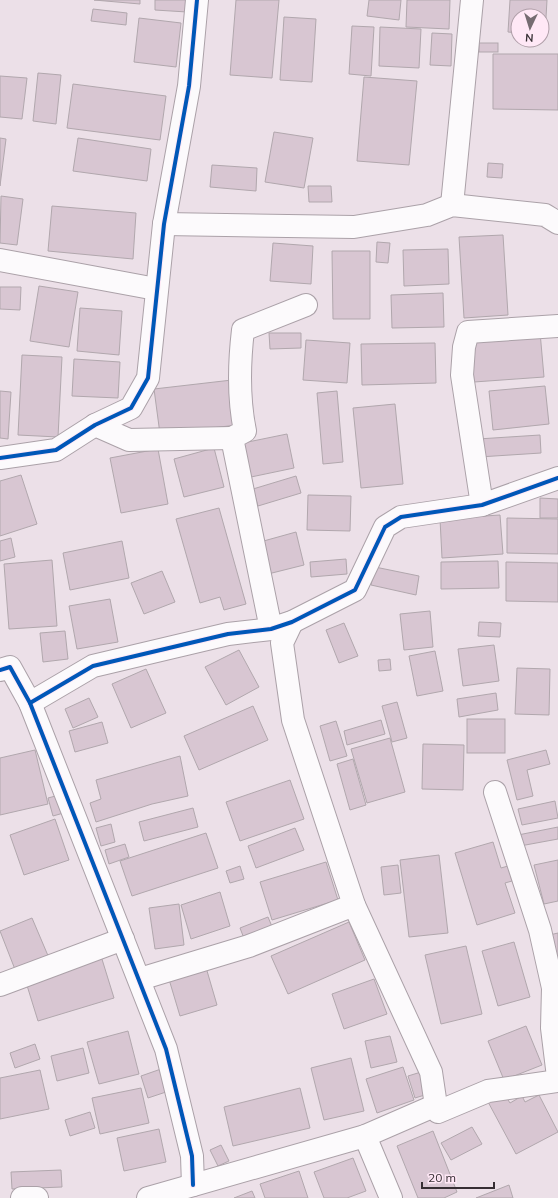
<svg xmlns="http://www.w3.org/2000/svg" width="558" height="1198" font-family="Mulish,sans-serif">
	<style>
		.building { fill: #d8c6d2; stroke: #b1a7ad }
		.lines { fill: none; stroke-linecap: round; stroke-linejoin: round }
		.minor-casing { stroke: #aba1a8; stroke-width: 24 }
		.minor { stroke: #fcfafc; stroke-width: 22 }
		.cycleway-casing { stroke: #ffe8f6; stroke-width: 6 }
		.cycleway { stroke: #0057b8; stroke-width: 4 }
	</style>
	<rect width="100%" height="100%" fill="#ece0e8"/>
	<g class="building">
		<polygon points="94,0 140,0 140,4"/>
		<polygon points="155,0 188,0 187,12 155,10"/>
		<polygon points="236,0 279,0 272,78 230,75"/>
		<polygon points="369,0 401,0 399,20 367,16"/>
		<polygon points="407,0 450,0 449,29 406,27"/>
		<polygon points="510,0 547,0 545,35 542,35 542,16 518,16 518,33 508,32"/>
		<polygon points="93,9 127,13 126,25 91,21"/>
		<polygon points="284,17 316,19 312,82 280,80"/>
		<polygon points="139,18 181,23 176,67 134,62"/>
		<polygon points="352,26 374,27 371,76 349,74"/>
		<polygon points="380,27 421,29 419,68 379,66"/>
		<polygon points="432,33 452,34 451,66 430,65"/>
		<rect x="479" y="43" width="19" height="9"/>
		<polygon points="493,54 558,54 558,110 493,109"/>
		<polygon points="38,73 61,75 56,124 33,121"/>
		<polygon points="0,76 27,78 22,119 0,117"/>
		<polygon points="364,77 417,81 409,165 357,161"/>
		<polygon points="73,84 166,96 160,140 67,128"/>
		<polygon points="274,132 313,138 304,188 265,182"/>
		<polygon points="0,138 6,139 0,186"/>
		<polygon points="78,138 151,149 147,181 73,171"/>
		<polygon points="488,163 503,164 502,178 487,177"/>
		<polygon points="212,165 257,168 256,191 210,187"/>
		<polygon points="308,186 331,186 332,202 309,202"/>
		<polygon points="1,196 23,199 17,245 0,243"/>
		<polygon points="52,206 136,213 133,259 48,251"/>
		<polygon points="503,235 508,315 464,318 459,237"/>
		<polygon points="377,242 390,243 388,263 376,262"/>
		<polygon points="273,243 313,246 311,284 270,281"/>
		<polygon points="448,249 449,284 404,286 403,250"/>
		<polygon points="332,251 370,251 370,319 333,319"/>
		<polygon points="39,286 78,292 69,347 30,341"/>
		<polygon points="0,287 21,287 20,310 0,309"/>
		<polygon points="443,293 444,327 392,328 391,295"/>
		<polygon points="80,308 122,311 119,355 77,351"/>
		<polygon points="540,332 544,377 474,382 471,337"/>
		<polygon points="269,333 301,333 301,348 270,349"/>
		<polygon points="306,340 350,343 347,383 303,380"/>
		<polygon points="435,343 436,383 362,385 361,344"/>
		<polygon points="22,355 62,357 58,437 18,435"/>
		<polygon points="74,359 120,362 118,398 72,396"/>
		<polygon points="232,380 237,425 160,434 154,389"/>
		<polygon points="545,386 549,424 493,430 489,391"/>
		<polygon points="0,391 11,392 8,439 0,438"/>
		<polygon points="337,391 343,462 323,464 317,393"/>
		<polygon points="395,404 403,484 361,488 353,408"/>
		<polygon points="287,434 294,468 251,477 243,443"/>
		<polygon points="540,435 541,453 479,457 478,439"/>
		<polygon points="214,448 224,487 184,497 174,459"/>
		<polygon points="158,449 168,504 121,513 110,458"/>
		<polygon points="21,475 37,524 0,536 0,481"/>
		<polygon points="296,476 301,493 258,506 253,489"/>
		<polygon points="308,495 351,496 350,531 307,530"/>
		<polygon points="540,498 558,499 558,518 540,518"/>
		<polygon points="219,508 246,604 224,610 220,597 200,603 176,519"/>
		<polygon points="500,515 503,554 442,558 440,519"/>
		<polygon points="507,518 558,519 558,554 507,553"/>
		<polygon points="296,532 304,565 268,574 260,542"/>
		<polygon points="11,538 15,557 0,561 0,541"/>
		<polygon points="122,541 129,578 70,590 63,553"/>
		<polygon points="346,559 347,574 311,577 310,562"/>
		<polygon points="52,560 57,626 9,629 4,564"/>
		<polygon points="498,561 499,588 441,589 441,562"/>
		<polygon points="506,562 558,563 558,602 506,601"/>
		<polygon points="375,567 419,576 416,595 371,585"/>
		<polygon points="162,571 175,602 144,614 131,583"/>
		<polygon points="110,599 118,642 77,649 69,606"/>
		<polygon points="430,611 433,647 404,650 400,614"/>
		<polygon points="479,622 501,623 500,637 478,636"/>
		<polygon points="344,623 358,656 339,663 326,630"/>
		<polygon points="65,631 68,659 43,662 40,633"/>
		<polygon points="494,645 499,681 463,686 458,649"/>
		<polygon points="239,650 259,687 226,705 205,667"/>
		<polygon points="435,651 443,691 417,696 409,656"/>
		<polygon points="390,659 391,670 379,671 378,660"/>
		<polygon points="517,668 550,669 549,715 515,714"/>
		<polygon points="146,669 166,713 131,728 112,684"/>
		<polygon points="496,693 498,710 459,717 457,699"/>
		<polygon points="89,698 98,717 73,728 65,709"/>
		<polygon points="397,702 407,738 392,742 382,706"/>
		<polygon points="253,706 268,740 199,770 184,736"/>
		<rect x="467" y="719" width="38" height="34"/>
		<polygon points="381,720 385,734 347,745 344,731"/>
		<polygon points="336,721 347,756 330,761 320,726"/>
		<polygon points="102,722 108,743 75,752 69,731"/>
		<polygon points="390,738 405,792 367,803 351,749"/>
		<polygon points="423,744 464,745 463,790 422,789"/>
		<polygon points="35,750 48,804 0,815 0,758"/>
		<polygon points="546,750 550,764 527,770 533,796 517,800 507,760"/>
		<polygon points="180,756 188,796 152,804 96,822 90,803 101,799 96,780"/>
		<polygon points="353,759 366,805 350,810 337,764"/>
		<polygon points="290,780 304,819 240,841 226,802"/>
		<polygon points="63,794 67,812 53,816 48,798"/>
		<polygon points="555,801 558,818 522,825 518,809"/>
		<polygon points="193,808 198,827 144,841 139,822"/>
		<polygon points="55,819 69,860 24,875 10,835"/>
		<polygon points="111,824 115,842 101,846 96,828"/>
		<polygon points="558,827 558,839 520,846 518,835"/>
		<polygon points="295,828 304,850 256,868 248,846"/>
		<polygon points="206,833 218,868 132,896 120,861"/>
		<polygon points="493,842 501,868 508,866 512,881 505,883 515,913 477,925 455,853"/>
		<polygon points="125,844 129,857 109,864 105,850"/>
		<polygon points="439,855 448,933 409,937 400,860"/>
		<polygon points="558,860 558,901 544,904 534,865"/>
		<polygon points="326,862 338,900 272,920 260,882"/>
		<polygon points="398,865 401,893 384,895 381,867"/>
		<polygon points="240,866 244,879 230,883 226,871"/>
		<polygon points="220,892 230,926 191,939 181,905"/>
		<polygon points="179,904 184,945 155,949 149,908"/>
		<polygon points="268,917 273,929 245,941 240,928"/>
		<polygon points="32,918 49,958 16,972 0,931"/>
		<polygon points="349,922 365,960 288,994 271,956"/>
		<polygon points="558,933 558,966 545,936"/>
		<polygon points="514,942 530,997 498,1006 482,951"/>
		<polygon points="466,946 482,1014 441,1024 425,955"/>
		<polygon points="101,956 114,998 38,1021 25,979"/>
		<polygon points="205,964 217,1005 180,1016 168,976"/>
		<polygon points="374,979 387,1014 344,1029 332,994"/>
		<polygon points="526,1026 542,1065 504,1080 488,1041"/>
		<polygon points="128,1031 139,1074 99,1084 87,1042"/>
		<polygon points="390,1036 397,1062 371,1068 365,1041"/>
		<polygon points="35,1044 40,1059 15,1068 10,1053"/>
		<polygon points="83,1048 89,1073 57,1081 51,1056"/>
		<polygon points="351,1058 364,1111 324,1120 311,1068"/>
		<polygon points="403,1067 414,1100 377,1113 366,1079"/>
		<polygon points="161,1069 169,1091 148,1098 141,1076"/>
		<polygon points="40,1070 49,1109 0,1119 0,1078"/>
		<polygon points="421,1072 428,1094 415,1098 408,1076"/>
		<polygon points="141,1088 149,1123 100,1134 92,1098"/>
		<polygon points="300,1088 310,1128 233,1146 224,1107"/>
		<polygon points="503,1092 510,1103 522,1096 525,1102 539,1095 558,1132 516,1154 487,1100"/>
		<polygon points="90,1112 95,1128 70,1136 65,1120"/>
		<polygon points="472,1127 482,1144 451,1160 441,1143"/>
		<polygon points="159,1129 166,1162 124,1171 117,1138"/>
		<polygon points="433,1131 457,1192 444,1198 418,1198 397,1146"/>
		<polygon points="221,1145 229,1161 218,1166 210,1150"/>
		<polygon points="353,1158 366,1191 347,1198 324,1198 314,1172"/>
		<polygon points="61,1170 62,1187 12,1189 11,1172"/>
		<polygon points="299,1171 308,1198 265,1198 260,1184"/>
		<polygon points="509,1185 513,1198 476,1198"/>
		<polygon points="252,1191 255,1198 234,1198"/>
	</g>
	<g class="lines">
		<defs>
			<g id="minor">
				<polyline points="452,205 472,0"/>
				<polyline points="164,224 354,227 427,215 452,205 545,215 558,223"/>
				<polyline points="0,260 156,289"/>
				<polyline points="95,425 129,440 232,438"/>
				<polyline points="0,458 56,450 95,425 131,408 148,378 164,224 189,86 197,0"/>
				<polyline points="482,505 462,375 464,347 468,332 558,326"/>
				<polyline points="292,622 282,643 293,720 354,905 431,1072 435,1099 434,1106"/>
				<path d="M271,629L232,438L245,431C238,397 239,364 243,330L306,305"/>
				<polyline points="0,670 10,667 30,703 166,1049 192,1156 193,1185"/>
				<polyline points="30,703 93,666 228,634 271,629 292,622 355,590 385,527 401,517 482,505 558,478"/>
				<polyline points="495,792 540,930 553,988 552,1028 558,1077"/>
				<polyline points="140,979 249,946 354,905"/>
				<polyline points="0,985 123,939"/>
				<polyline points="365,1136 391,1198"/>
				<polyline points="22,1198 37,1198"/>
				<polyline points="148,1198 365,1136 434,1106 438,1112 488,1091 558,1081"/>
			</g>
		</defs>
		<use href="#minor" class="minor-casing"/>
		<use href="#minor" class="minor"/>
		<defs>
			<g id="cycleway">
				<polyline points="0,458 56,450 95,425 131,408 148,378 164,224 189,86 197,0"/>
				<polyline points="0,670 10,667 30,703 166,1049 192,1156 193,1185"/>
				<polyline points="30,703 93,666 228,634 271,629 292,622 355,590 385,527 401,517 482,505 558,478"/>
			</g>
		</defs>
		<use href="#cycleway" class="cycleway-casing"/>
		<use href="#cycleway" class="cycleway"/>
	</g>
	<g transform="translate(530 28) rotate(184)"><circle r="19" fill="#ffe8f6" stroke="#af9ea8"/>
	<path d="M0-3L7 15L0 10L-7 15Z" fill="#766c72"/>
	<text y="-6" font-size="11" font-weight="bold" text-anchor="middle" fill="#362e33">N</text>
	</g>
	<path d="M422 1182v6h72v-6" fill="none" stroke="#362e33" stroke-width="2"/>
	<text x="428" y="1182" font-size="12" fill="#362e33" stroke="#ffe8f6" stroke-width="3" paint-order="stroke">20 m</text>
</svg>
